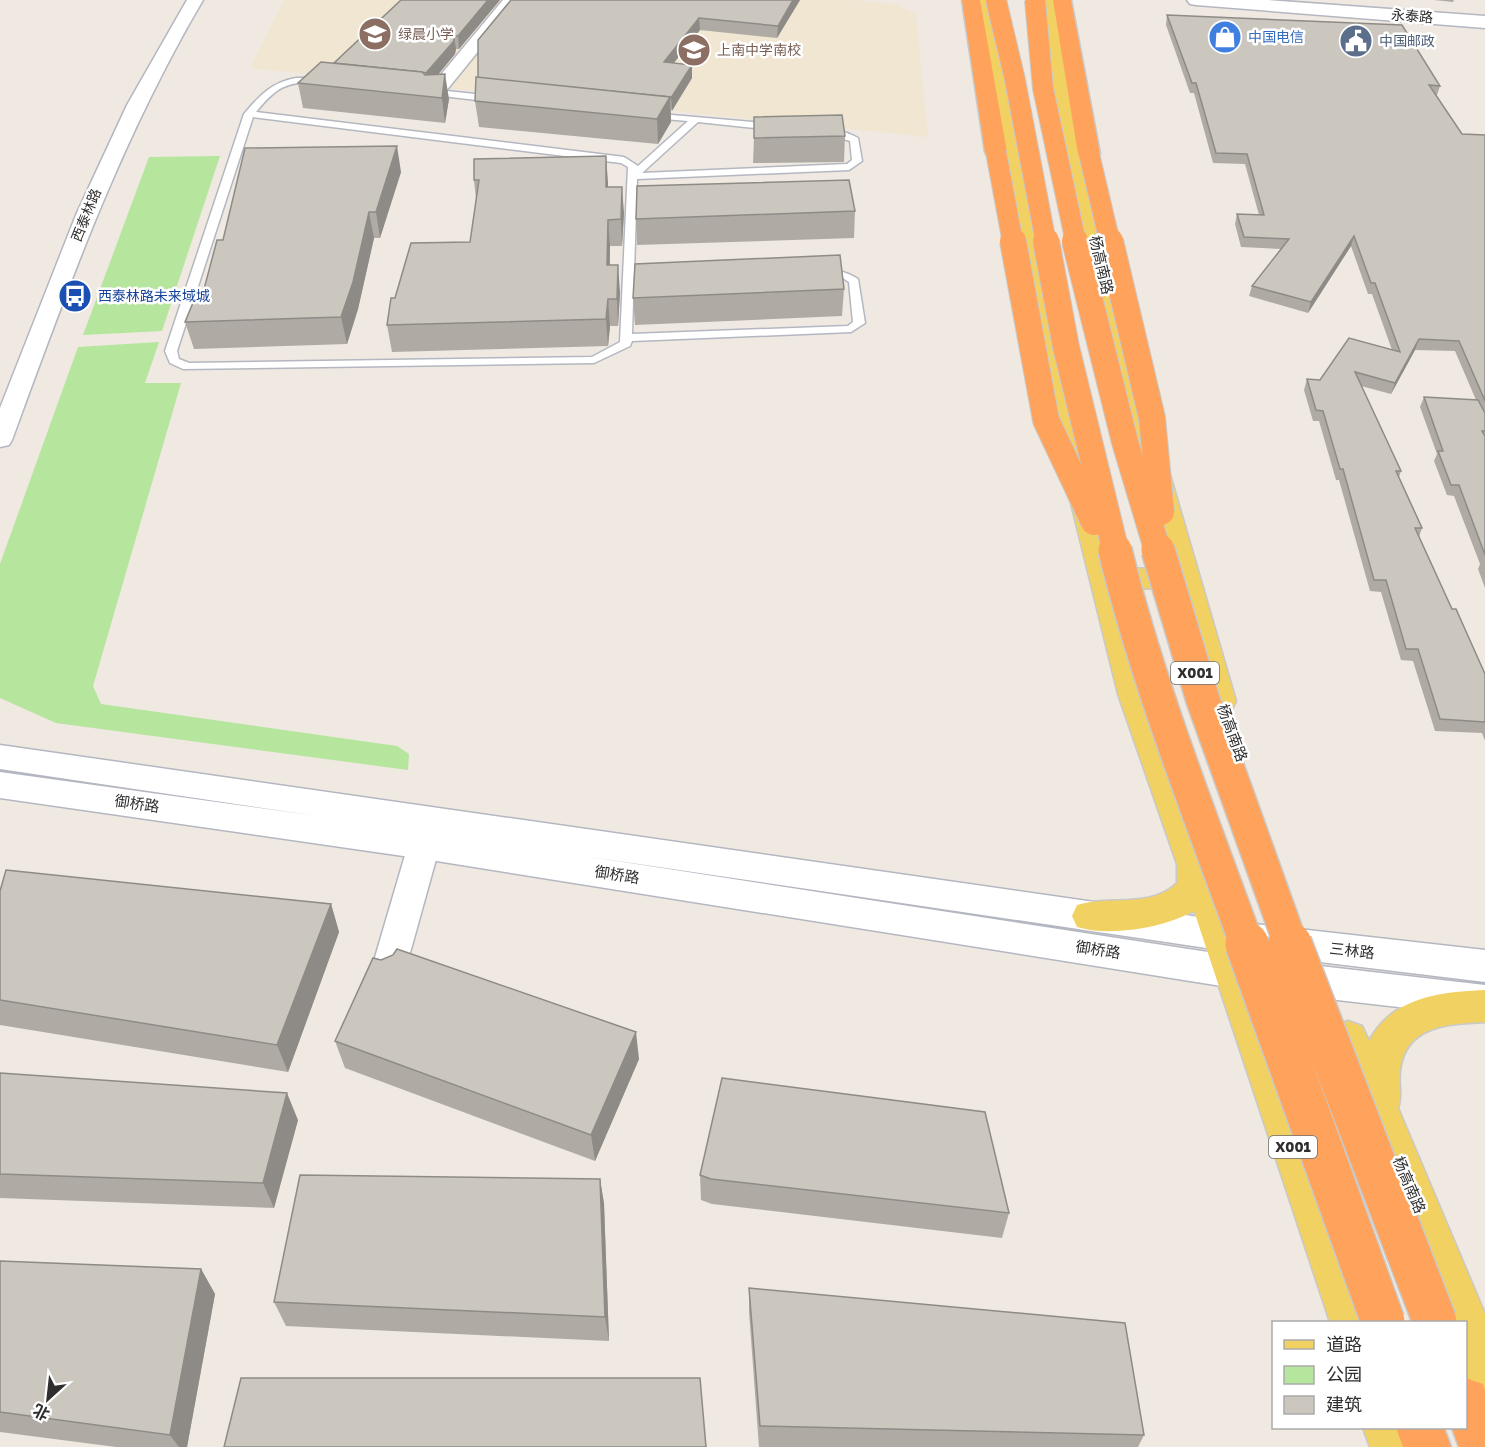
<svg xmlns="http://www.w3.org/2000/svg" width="1485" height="1447" font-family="'Golos Text','Noto Sans SC',sans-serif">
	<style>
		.education { fill: #f0e6d1 }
		.green { fill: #b6e59e }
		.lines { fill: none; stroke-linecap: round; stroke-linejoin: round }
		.lane-casing { stroke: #b4b7c1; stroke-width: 3 }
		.street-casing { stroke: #b4b7c1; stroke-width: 3 }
		.secondary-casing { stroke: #b4b7c1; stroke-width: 3 }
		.primary-casing { stroke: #c9c9c9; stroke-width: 3 }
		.highway-casing { stroke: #c9c9c9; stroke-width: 3 }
		.lane { fill: #fff; fill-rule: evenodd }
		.street { fill: #fff; fill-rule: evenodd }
		.secondary { fill: #fff; fill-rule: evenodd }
		.primary { fill: #f2d163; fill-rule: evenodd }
		.highway { fill: #ffa35c; fill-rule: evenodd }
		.highway-bridge-far3-casing { stroke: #c9c9c9; stroke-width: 22; stroke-linecap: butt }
		.highway-bridge-far2-casing { stroke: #c9c9c9; stroke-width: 28; stroke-linecap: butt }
		.highway-bridge-far1-casing { stroke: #c9c9c9; stroke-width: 36; stroke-linecap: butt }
		.highway-bridge-casing { stroke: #c9c9c9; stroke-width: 46; stroke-linecap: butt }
		.highway-bridge-far3 { stroke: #ffa35c; stroke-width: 20 }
		.highway-bridge-far2 { stroke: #ffa35c; stroke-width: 26 }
		.highway-bridge-far1 { stroke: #ffa35c; stroke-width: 33 }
		.highway-bridge { stroke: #ffa35c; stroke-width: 43 }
		.wall { fill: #afaba4 }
		.shaded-wall { fill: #8e8b86 }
		.building { fill: #cbc7bf; stroke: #8e8b86; stroke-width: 1.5 }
		.labels { text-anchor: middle; stroke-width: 5; stroke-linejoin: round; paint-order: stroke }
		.far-street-label { font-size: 14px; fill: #2e2e2e; stroke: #fff }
		.far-education-label { font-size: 14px; fill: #785e54; stroke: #fff; text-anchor: start }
		.far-shop-label { font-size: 14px; fill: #366cbe; stroke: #fff; text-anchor: start }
		.far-service-label { font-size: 14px; fill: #4e5e75; stroke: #fff; text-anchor: start }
		.far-transit-label { font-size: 14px; fill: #164399; stroke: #fff; text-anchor: start }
		.shield { fill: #fff; stroke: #6d6d6d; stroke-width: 1.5 }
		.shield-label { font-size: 14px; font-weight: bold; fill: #2e2e2e }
		.street-label { font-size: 15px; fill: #2e2e2e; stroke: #fff }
	</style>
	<rect width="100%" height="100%" fill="#efe9e1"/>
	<polygon class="education" points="284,0 855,0 896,5 916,14 928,137 250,68"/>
	<g class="green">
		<polygon points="220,156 162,331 83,335 149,157"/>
		<polygon points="159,342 145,383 181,383 93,686 101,704 397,746 409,754 408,770 56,723 0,698 0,564 78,347"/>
	</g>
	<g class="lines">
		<defs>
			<g id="lane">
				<path d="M296,78H320L324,81C319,85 313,83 305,83C282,82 270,95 256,112L624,157L638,166L688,121L652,118L647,115L649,113L774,124L779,127L774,130L698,122L642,173L847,164L852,160L850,141L820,132C831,125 848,133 858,138L862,161L849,170L637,179L632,334L848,326L853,322L849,282L841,277L820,276L819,274C830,266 847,272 858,279L865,323L851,332L632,341L630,346L594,363L183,369L170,363L165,351L244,114C259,96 272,82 296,78ZM253,117L621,163L628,167L620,342L592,357L189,363L179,359L177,351Z"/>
				<polygon points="428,89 494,96 499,99 494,102 425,94 425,90"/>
			</g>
			<g id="street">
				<path d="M187,0H203C120,141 68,287 12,440L9,445L0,447V408L76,215L127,105Z"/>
				<polygon points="503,0 520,0 441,97 429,97 426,93 429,89"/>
				<polygon points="424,833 435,836 440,845 405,971 400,981 388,985 376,981 371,971 408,845 413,836"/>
			</g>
			<g id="secondary">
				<polygon points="1187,0 1268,0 1485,16 1485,28 1196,5 1190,4"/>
				<polygon points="0,745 1220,920 1485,950 1485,982 1220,950 584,856 1234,956 1485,985 1485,1017 1234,988 424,859 0,798 0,772 317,816 0,769"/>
			</g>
			<g id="primary">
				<path d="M973,0H991L1067,381L1117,569L1168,568L1105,341L1050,85L1037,0H1055L1070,85L1131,341L1236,701L1232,709L1220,713L1208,709L1204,701L1173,588L1122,589L1150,694L1253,972L1374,1322H1330L1194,911C1164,928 1109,937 1077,927L1072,916L1077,905C1108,895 1151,909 1177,883V864L1118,694L1041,381Z"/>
				<path d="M1485,990V1022C1448,1024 1405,1025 1400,1071C1398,1084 1403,1096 1398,1108L1485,1314V1392L1469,1385L1466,1378V1322H1443L1328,1038L1334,1026L1348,1021L1362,1026L1369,1041C1392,997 1440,992 1485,990Z"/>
				<polygon points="1363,1428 1411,1428 1418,1447 1370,1447"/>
			</g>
			<g id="highway">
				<polygon points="962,0 980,0 1007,152 1004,157 996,158 988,157 985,152"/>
				<polygon points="1053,0 1071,0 1100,154 1097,159 1089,160 1081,159 1078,154"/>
				<polygon points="1466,1378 1483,1384 1485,1390 1485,1447 1459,1447 1452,1428 1466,1428"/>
				<polygon points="1396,1428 1444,1428 1451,1447 1403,1447"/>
			</g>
		</defs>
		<use href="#lane" class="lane-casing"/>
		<use href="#street" class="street-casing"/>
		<use href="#secondary" class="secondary-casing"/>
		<use href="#primary" class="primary-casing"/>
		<use href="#highway" class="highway-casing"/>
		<use href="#lane" class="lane"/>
		<use href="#street" class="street"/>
		<use href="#secondary" class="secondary"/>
		<use href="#primary" class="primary"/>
		<use href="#highway" class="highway"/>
		<defs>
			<g id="highway-bridge-far3">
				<polyline points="996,0 1015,80 1046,243"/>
				<polyline points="1035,0 1043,88 1076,243"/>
				<polyline points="996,152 1013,243"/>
				<polyline points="1089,154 1110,243"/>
			</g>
			<g id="highway-bridge-far2">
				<polyline points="1013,241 1046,420 1094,522"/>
				<polyline points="1046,241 1066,347 1116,552"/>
				<polyline points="1075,241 1125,442 1158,552"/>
				<polyline points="1110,241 1152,418 1161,512"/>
			</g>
			<g id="highway-bridge-far1">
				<path d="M1115,550C1148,685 1200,815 1247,945"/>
				<polyline points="1158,550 1203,700 1291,945"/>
			</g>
			<g id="highway-bridge">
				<polyline points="1247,944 1383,1322"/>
				<polyline points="1290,944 1435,1322"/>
			</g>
		</defs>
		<use href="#highway-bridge-far3" class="highway-bridge-far3-casing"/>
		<use href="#highway-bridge-far2" class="highway-bridge-far2-casing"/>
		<use href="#highway-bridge-far1" class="highway-bridge-far1-casing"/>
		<use href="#highway-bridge" class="highway-bridge-casing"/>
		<use href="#highway-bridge-far3" class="highway-bridge-far3"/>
		<use href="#highway-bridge-far2" class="highway-bridge-far2"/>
		<use href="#highway-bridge-far1" class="highway-bridge-far1"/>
		<use href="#highway-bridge" class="highway-bridge"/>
	</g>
	<g class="wall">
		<polygon points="500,0 459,49 456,49 455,54 438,74 449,99 445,123 303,108 298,83 334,63"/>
		<polygon points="511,0 800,0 777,38 700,30 674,63 692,65 692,78 671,111 671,122 658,144 479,127 475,101 478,78"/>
		<polygon points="1434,0 1454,0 1453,2"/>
		<polygon points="1167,15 1440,86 1437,95 1436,95 1462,134 1485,135 1485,588 1478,569 1480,564 1454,496 1447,495 1434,461 1437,454 1420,407 1424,397 1476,400 1455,351 1415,350 1391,394 1361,386 1401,471 1399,477 1422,528 1419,537 1452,609 1485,674 1485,741 1482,733 1435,731 1413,661 1401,660 1381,592 1370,591 1339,480 1336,480 1319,421 1313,421 1304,390 1307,379 1320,380 1392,350 1372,294 1368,294 1351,246 1308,313 1249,296 1252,286 1281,249 1241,247 1235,224 1237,214 1259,215 1245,164 1213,163 1194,93 1190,93 1166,25"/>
		<polygon points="845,136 844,162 753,163 754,138"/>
		<polygon points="401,172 380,238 374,238 358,309 347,344 194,349 185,322 203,293 223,240"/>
		<polygon points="474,180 608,182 608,187 624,213 622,246 610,246 610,265 620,292 618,326 610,326 608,346 392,352 387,325 395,298 470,242 476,199"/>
		<polygon points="855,211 854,238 637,245 636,219"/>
		<polygon points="844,289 842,316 635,325 633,298"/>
		<polygon points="0,891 331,904 339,932 288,1072 0,1025"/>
		<polygon points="335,1041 639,1059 595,1161 345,1068"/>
		<polygon points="0,1073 298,1120 274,1208 0,1198"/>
		<polygon points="700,1175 1009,1213 1002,1238 712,1204 701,1200"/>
		<polygon points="600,1179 604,1204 609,1341 286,1326 274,1302"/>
		<polygon points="0,1261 201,1269 215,1294 187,1447 116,1447 0,1432"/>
		<polygon points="749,1288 1144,1435 1138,1447 759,1447 749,1312"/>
	</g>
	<g class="shaded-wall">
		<polygon points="488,0 500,0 459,49 458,36"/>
		<polygon points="793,0 800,0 777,38 778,26"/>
		<polygon points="699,18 700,30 664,75 664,62"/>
		<polygon points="454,36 456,49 455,54 428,87 426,73"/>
		<polygon points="692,65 692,78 672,111 671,98"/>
		<polygon points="445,74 449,99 445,123 442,98"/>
		<polygon points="670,97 671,122 658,144 657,119"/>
		<polygon points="397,146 401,172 380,238 376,212"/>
		<polygon points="606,156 608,182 608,213 606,187"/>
		<polygon points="622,187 624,213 622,246 621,219"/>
		<polygon points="369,212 374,238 358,309 347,344 341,317"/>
		<polygon points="608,220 610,246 609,292 607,265"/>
		<polygon points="1354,236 1351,246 1308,313 1311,302"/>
		<polygon points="618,265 620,292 618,326 617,299"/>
		<polygon points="608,299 610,326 608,346 606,319"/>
		<polygon points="1419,339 1415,350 1391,394 1395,383"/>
		<polygon points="331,904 339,932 288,1072 277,1045"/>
		<polygon points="636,1032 639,1059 595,1161 591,1135"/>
		<polygon points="287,1093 298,1120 274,1208 263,1183"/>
		<polygon points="600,1179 604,1204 609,1341 605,1317"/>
		<polygon points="201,1269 215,1294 187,1447 179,1447 170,1435"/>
	</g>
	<g class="building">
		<polygon points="401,0 488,0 458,36 454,36 454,41 426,73 422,72 334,63"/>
		<polygon points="511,0 793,0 778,26 699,18 664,62 692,65 671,98 670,98 670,97 478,78 478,40"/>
		<polygon points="1167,15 1402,25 1440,86 1429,85 1462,134 1485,135 1485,401 1459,341 1419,339 1395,383 1355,372 1401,471 1396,471 1422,528 1415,528 1452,609 1456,609 1485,674 1485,722 1440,719 1418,649 1406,649 1386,580 1374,580 1343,469 1340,469 1323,411 1316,410 1307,379 1320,380 1349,338 1400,352 1375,283 1371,283 1354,236 1311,302 1252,286 1289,239 1244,237 1237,214 1264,215 1247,154 1216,153 1196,83 1192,83"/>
		<polygon points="321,62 422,72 425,75 445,74 442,98 298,83"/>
		<polygon points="476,77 670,97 657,119 475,101"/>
		<polygon points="842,115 845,136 754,138 754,117"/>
		<polygon points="397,146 376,212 369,212 353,282 341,317 185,322 197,293 203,293 217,240 223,240 245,148"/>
		<polygon points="606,156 606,187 622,187 621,219 608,220 607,265 618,265 617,299 608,299 606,319 387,325 391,298 395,298 411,243 470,242 479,180 474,180 474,159"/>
		<polygon points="849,180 855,211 636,219 637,186"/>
		<polygon points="840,255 844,289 633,298 635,264"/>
		<polygon points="1424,397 1478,400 1485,413 1485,431 1482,431 1485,436 1485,555 1459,485 1451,485 1438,451 1443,451"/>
		<polygon points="6,870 331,904 277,1045 0,1000 0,891"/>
		<polygon points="397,949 636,1032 591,1135 335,1041 373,958 381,960 393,955"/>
		<polygon points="0,1073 287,1093 263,1183 0,1174"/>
		<polygon points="722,1078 985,1112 1009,1213 711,1179 700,1175"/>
		<polygon points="300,1175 600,1179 605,1317 274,1302"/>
		<polygon points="0,1261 201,1269 170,1435 0,1412"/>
		<polygon points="749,1288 1125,1323 1144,1435 760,1426"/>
		<polygon points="241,1378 700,1378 706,1447 224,1447"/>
	</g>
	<defs>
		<symbol id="school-disc" viewBox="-11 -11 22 22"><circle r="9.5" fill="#8d6e63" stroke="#fff"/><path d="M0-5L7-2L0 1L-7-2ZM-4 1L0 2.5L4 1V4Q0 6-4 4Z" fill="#fff"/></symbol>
		<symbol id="shop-disc" viewBox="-11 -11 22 22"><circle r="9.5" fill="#3f7fe0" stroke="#fff"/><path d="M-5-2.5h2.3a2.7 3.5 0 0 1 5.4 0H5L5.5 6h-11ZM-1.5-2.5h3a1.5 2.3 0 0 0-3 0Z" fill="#fff"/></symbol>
		<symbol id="civic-disc" viewBox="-11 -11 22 22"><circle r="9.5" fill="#5c6f8a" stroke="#fff"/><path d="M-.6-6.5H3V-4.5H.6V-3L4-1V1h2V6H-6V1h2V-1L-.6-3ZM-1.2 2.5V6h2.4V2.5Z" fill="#fff"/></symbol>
		<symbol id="bus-disc" viewBox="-11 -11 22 22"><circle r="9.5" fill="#1a4fb4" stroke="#fff"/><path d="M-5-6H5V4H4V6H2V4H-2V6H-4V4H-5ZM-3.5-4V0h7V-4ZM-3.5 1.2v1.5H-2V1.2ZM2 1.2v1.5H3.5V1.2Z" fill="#fff"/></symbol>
	</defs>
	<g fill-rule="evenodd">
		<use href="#school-disc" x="356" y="15" width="38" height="38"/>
		<use href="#shop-disc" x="1206" y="18" width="38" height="38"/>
		<use href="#civic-disc" x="1337" y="22" width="38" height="38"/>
		<use href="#school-disc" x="675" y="31" width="38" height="38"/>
		<use href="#bus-disc" x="56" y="277" width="38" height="38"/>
	</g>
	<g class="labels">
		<g class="far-street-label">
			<text transform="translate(1412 16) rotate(4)" y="5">永泰路</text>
			<text transform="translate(86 215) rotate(-68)" y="5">西泰林路</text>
		</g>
		<g class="far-education-label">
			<text x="398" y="39">绿晨小学</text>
			<text x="717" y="55">上南中学南校</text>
		</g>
		<g class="far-shop-label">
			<text x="1248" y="42">中国电信</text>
		</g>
		<g class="far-service-label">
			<text x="1379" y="46">中国邮政</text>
		</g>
		<g class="far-transit-label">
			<text x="98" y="301">西泰林路未来域城</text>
		</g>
		<g class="shield">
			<rect x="1171" y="662" width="48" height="22" rx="4.5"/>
			<rect x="1269" y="1136" width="48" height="22" rx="4.5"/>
		</g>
		<g class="shield-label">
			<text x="1195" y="678">X001</text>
			<text x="1293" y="1152">X001</text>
		</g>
		<g class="street-label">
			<text transform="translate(1101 265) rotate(77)" y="5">杨高南路</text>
			<text transform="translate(1232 733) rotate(70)" y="5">杨高南路</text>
			<text transform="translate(137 804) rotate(8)" y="5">御桥路</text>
			<text transform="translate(617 875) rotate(9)" y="5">御桥路</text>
			<text transform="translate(1098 950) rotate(9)" y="5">御桥路</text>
			<text transform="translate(1352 951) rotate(6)" y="5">三林路</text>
			<text transform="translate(1409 1185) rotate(67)" y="5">杨高南路</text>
		</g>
	</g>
	<rect x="1272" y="1321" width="195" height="108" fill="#ffffff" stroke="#ababab" stroke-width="1.5"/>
	<rect x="1284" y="1340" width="30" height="9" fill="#f2d163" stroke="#ababab" stroke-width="1.5"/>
	<text x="1326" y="1351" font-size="18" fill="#2e2e2e">道路</text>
	<rect x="1284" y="1366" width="30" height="18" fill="#b6e59e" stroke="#ababab" stroke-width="1.5"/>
	<text x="1326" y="1381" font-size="18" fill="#2e2e2e">公园</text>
	<rect x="1284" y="1396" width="30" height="18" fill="#cbc7bf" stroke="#ababab" stroke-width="1.5"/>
	<text x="1326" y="1411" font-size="18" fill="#2e2e2e">建筑</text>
	<g transform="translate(48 1399) rotate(207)" stroke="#ffffff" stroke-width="4.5" paint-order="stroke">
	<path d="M0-4.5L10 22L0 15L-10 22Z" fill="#2e2e2e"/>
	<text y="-9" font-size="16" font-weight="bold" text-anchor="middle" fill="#2e2e2e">北</text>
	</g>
</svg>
